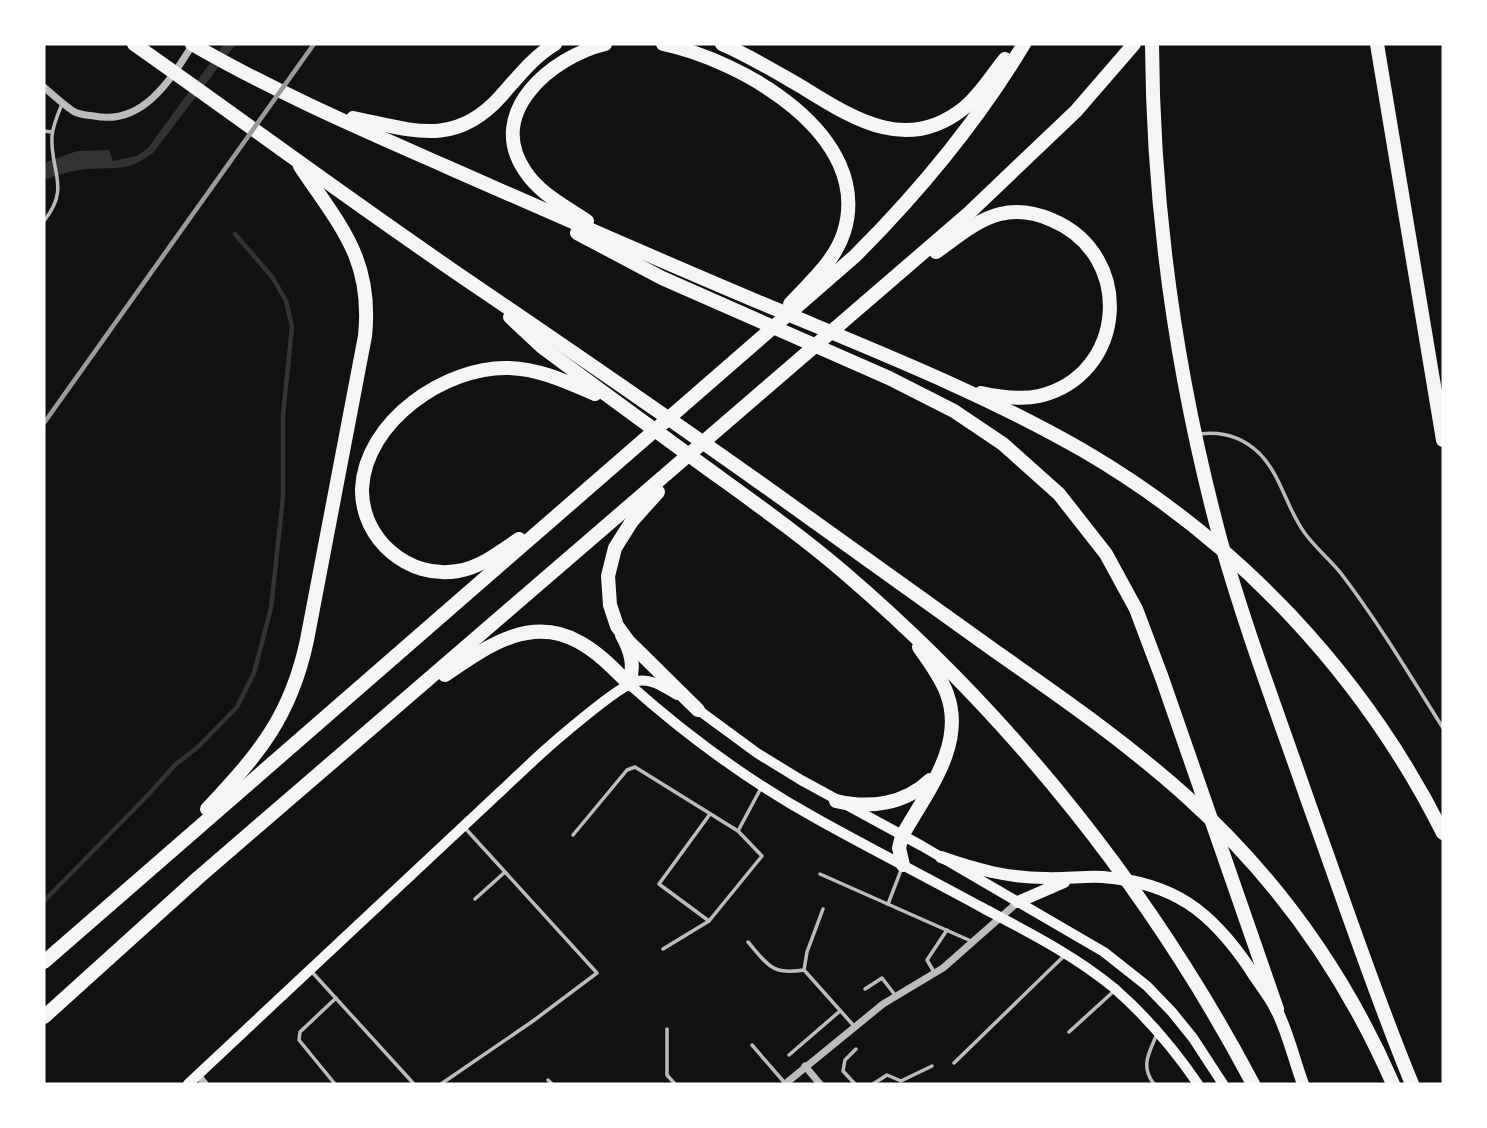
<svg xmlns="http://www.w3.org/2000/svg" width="1487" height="1128" font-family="'Fira Sans',sans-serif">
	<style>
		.water { fill: #333 }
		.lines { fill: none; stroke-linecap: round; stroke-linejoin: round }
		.stream { stroke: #333; stroke-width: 4.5 }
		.service { stroke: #bcbcbc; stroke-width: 3.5 }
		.minor { stroke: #bcbcbc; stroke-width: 7 }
		.secondary { stroke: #f5f5f5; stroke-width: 10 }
		.primary { stroke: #f5f5f5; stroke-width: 12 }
		.motorway { stroke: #f5f5f5; stroke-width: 14 }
		.rail { stroke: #9a9a9a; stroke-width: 4.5 }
	</style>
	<rect width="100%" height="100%" fill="#111"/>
	<path class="water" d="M224,44H236L153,153C127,172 118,167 89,169C73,170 58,175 44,180V163L77,151L109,150L113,161L137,156L148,148Z"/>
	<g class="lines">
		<polyline class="stream" points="44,901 148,795 175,765 198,747 237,707 254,673 271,608 283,497 283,415 292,327 286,301 273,278 235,234"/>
		<g class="service">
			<polyline points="44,131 52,132"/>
			<path d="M44,221C71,187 50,172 52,136C53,125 58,114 62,104"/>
			<path d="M1200,434C1223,431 1242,437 1259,453C1281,475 1286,507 1304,532C1315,548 1331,560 1343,576C1380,625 1411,677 1443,728"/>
			<polyline points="573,835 627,770 635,767 738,831"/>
			<polyline points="820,874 971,941"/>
			<polyline points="475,899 505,872"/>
			<polyline points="888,904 901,870"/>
			<polyline points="823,909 807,952 804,970 854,1026"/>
			<polyline points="709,921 659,884 710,814"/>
			<path d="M748,942C768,965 771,975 804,970"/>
			<polyline points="663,949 709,921 762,856 738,831 761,788"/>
			<polyline points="312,972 414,1084"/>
			<polyline points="934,972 927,960 947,930"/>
			<polyline points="865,989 882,978 895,995"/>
			<polyline points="667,1029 667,1075 675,1084"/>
			<polyline points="1069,1032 1114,991"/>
			<polyline points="752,1045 784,1082"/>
			<polyline points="789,1055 840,1011"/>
			<polyline points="954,1063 1065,955"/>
			<polyline points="548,1080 552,1084"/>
			<polyline points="335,1084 299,1040 300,1032 336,998"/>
			<polyline points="441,1084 533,1021 597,973 465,828"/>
			<polyline points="855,1084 843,1071 845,1060 856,1049"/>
			<polyline points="873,1084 887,1075 901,1081 932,1066"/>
			<path d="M1154,1084C1140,1066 1149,1053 1157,1034"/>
		</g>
		<g class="minor">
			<path d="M44,87C53,95 63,104 73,111C79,115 87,115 94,116C143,126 171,79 193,44"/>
			<polyline points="805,1066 820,1084"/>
			<polyline points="198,1075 205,1084"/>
			<polyline points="785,1084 883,1004 943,968 1018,902"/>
		</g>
		<g class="secondary">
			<path d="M629,684C687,736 750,782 819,820C873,850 928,878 983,908C1028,932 1074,955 1114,988C1146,1016 1174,1049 1198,1084"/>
			<polyline points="693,706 757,753 801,780 922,846 1104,952 1147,986 1172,1012 1193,1038 1223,1084"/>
			<path d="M188,1084L533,761C550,745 619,685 637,681C652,678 665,688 677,695"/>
		</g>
		<g class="primary">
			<path d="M941,857C975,869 1008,878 1045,878C1064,879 1084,876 1103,877C1174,883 1211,911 1250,969C1258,982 1269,995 1276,1009C1288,1032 1294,1060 1303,1084"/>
			<polyline points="1018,902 1064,882"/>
		</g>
		<g class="motorway">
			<path d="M134,44C252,127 367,213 486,293C580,357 673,421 766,487C842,542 919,596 995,651C1061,697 1127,743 1187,797C1276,877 1345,974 1393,1084"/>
			<path d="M192,44C273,91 359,128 445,166C554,214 663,262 773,308C878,352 985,394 1084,451C1238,541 1363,674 1443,833"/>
			<path d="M663,44C741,60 874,135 844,232C835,261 810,282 790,304"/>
			<path d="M722,44C750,56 776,72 802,87C854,119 907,154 964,108C980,95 992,75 1005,59"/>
			<path d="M1152,44C1153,212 1177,379 1221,542C1246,631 1279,717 1309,804C1343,898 1374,992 1412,1084"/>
			<polyline points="1377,44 1443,440"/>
			<path d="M353,118C412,130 455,148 501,96C518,77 533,57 555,44"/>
			<path d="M587,221C565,206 540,194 525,171C485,112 552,57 605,44"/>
			<polyline points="577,233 662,278 889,378 954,411 1003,444 1059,494 1106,554 1136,609 1162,678 1277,1009"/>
			<path d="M936,252C956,238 976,220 1000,214C1017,210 1036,213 1052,220C1135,255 1127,375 1039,396C1021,400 1000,397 981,393"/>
			<path d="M510,317L542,347C597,388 653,429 708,469C755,503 803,537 847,575C1013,718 1151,891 1253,1084"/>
			<polyline points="658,492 632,521 615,548 608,576 610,605 617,626 628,641 698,710"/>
			<path d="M519,539C500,552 481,567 458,571C409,580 361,539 362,489C365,421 446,366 509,368C540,369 567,382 595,394"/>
			<path d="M445,675C485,648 530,614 579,642C598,652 614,669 629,684C635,666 631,651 622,635"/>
			<path d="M836,801C870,809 905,804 930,780"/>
			<path d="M207,809C259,754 291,716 307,640L365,336C373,259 340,226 300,166"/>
			<path d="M903,865L899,848L902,836C926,793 966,745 947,694C941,677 929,662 919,647"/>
			<path d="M44,962L855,256C919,192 977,122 1024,44"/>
			<polyline points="44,1017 199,877 969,213 1076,111 1134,44"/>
		</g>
		<polyline class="rail" points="44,423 314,44"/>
	</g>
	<rect width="1487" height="1128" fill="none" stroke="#ffffff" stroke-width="91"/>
</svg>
